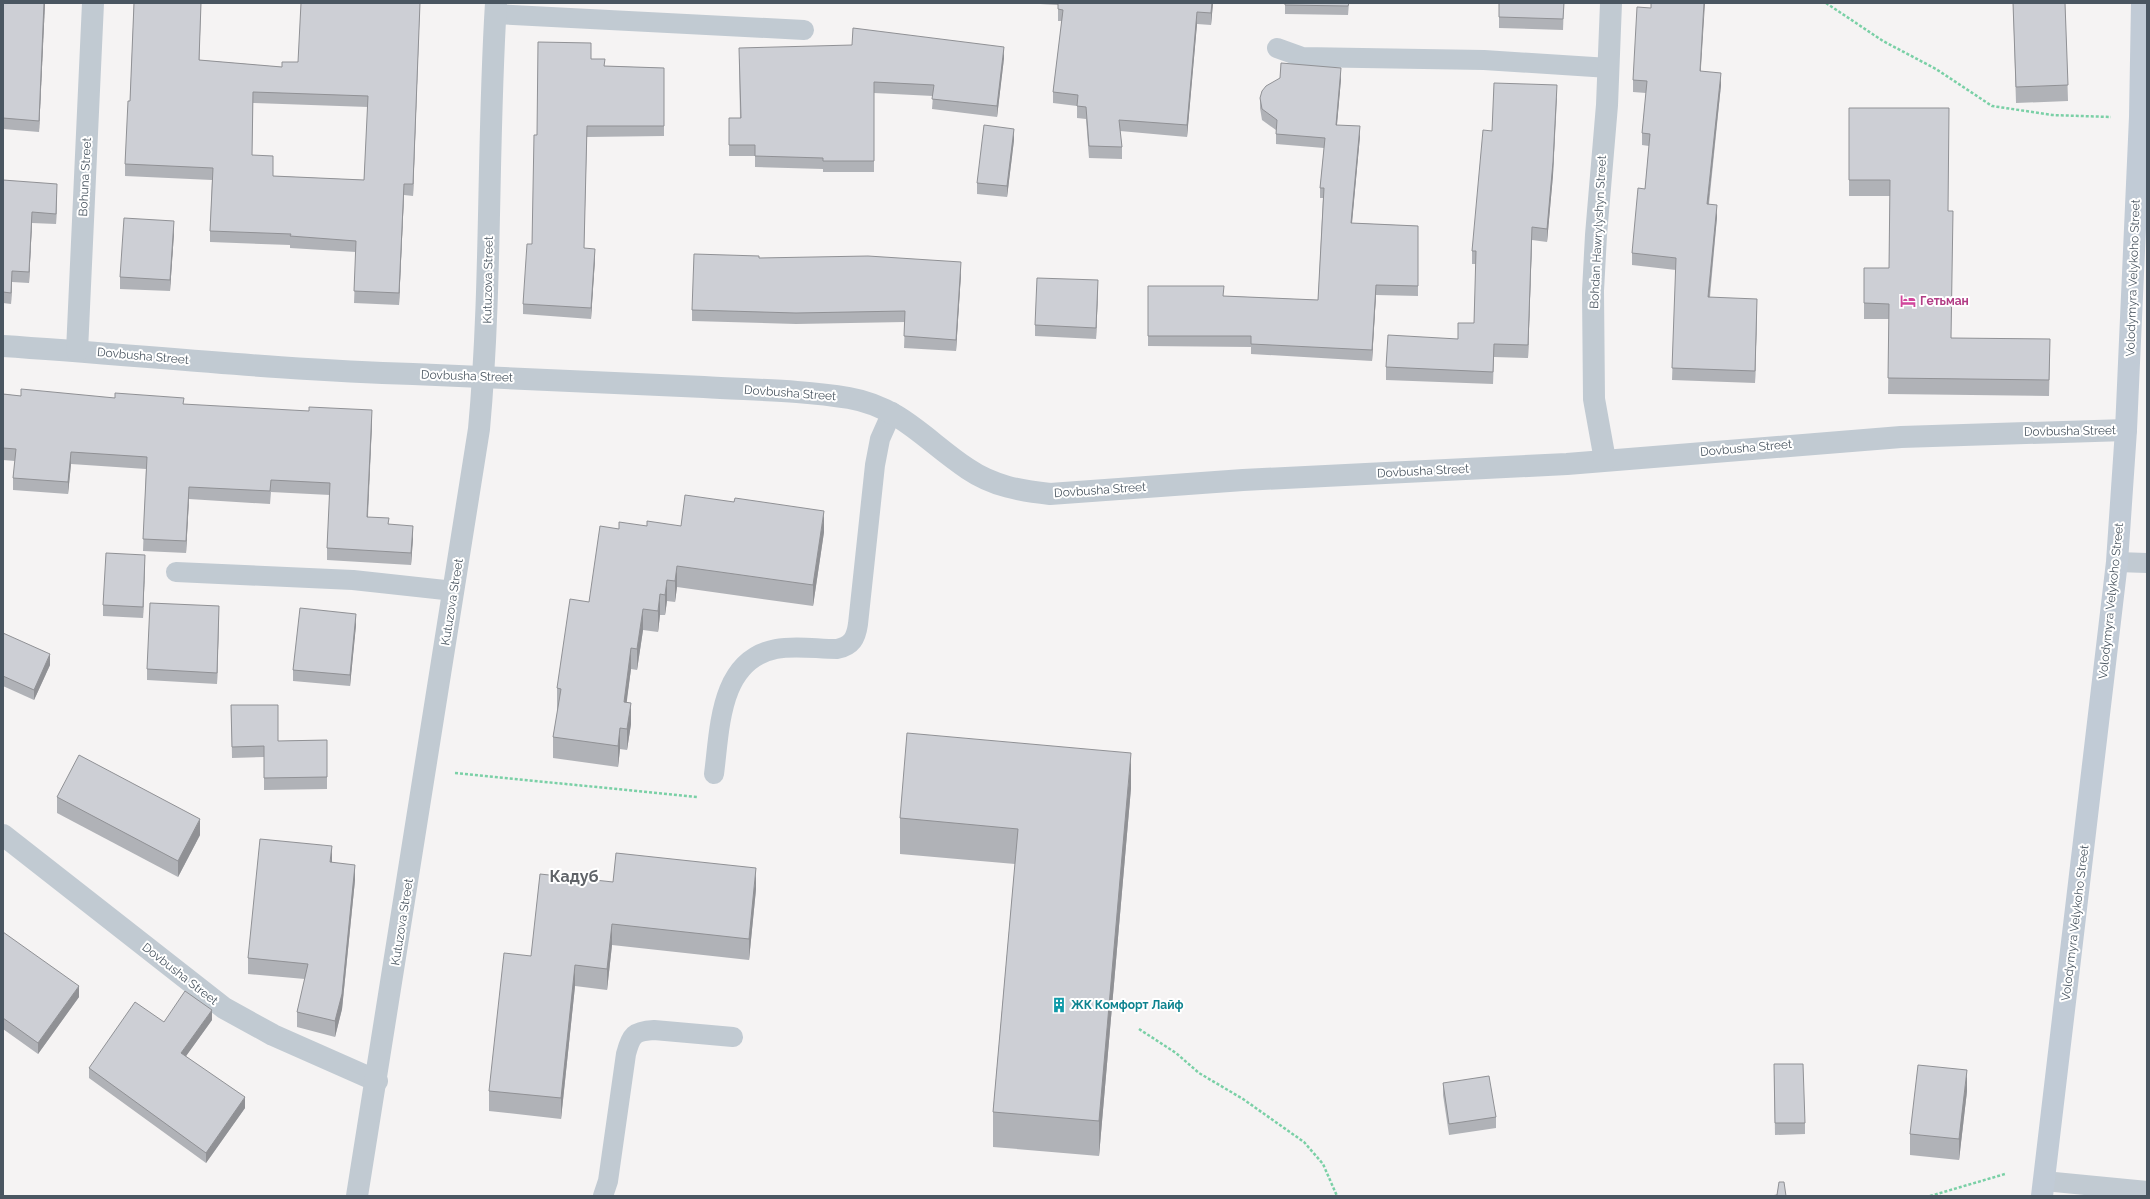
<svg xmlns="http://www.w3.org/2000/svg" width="2150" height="1199" font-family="Raleway,sans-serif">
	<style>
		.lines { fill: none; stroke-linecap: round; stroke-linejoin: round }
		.path { stroke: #7ad0a6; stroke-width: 2.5; stroke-dasharray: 3 2; stroke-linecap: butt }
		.service { stroke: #c1cad2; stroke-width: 20 }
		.minor { stroke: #c1cad2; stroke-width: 22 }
		.secondary { stroke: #c1cbd6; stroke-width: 22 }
		.wall { fill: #b0b2b7; fill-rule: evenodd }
		.shaded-wall { fill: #909195 }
		.building { fill: #cdcfd5; stroke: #909195; fill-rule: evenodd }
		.labels { text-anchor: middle; stroke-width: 4; stroke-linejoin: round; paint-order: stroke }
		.street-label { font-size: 12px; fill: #4a5661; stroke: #fff }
		.hotel-label { font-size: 12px; font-weight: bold; fill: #b23c85; stroke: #fff; text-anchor: start }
		.culture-label { font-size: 12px; font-weight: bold; fill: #0d838f; stroke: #fff; text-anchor: start }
		.district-label { font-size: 16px; font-weight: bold; fill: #5f6368; stroke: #fff }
	</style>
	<rect width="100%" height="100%" fill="#f5f3f3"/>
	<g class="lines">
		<g class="path">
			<polyline points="1826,3 1883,41 1936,69 1992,106 2052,115 2111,117"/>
			<polyline points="455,773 697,797"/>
			<polyline points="1139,1029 1176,1053 1199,1073 1243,1099 1304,1142 1323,1164 1337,1196"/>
			<polyline points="1930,1196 2005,1174"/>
		</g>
		<g class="service">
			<polyline points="495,14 804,30"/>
			<polyline points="1277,48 1302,57 1484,60 1609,68"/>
			<polyline points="2117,562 2147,563"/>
			<polyline points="176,572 353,580 454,591"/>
			<path d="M714,774C720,729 719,660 776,649C795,645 817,649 837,649C852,646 856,638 858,624L875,465L880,439L892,412"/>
			<polyline points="2044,1181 2147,1191"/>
			<path d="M603,1196L608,1181L626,1054C631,1035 634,1031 654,1030L733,1037"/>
		</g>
		<g class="minor">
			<path d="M3,346C140,355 276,370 413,374C510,378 607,382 704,387C752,390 802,390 849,398C901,407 927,442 968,469C993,486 1021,491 1050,494L1243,480L1567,464L1901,437L2126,430"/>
			<polyline points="77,351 93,3"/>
			<polyline points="1605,460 1594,399 1593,291 1596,235 1607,105 1611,3"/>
			<polyline points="3,835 224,1008 273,1035 377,1081"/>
			<path d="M357,1196L479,429C492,287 487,145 496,3"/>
		</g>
		<polyline class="secondary" points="2042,1196 2117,562 2126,430 2140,117 2142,3"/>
	</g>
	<g class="wall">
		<polygon points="3,3 45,3 39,132 3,129"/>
		<path d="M134,3H201L199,60L282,67L298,62L420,3L413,196L404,195L399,305L354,303L356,252L290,248V245L210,242V231L212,180L125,176V164L130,101ZM253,103L368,107L364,180L273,176V168L252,155Z"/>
		<polygon points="1022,3 1213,3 1211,25 1197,24 1187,137 1120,131 1122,147 1122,159 1089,158 1086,119 1077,118 1077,106 1053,103 1053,92 1062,21 1058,21 1058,5"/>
		<polygon points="1285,3 1349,3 1348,15 1285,14"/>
		<polygon points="1499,3 1564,3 1563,30 1499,28"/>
		<polygon points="2013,3 2065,3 2068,101 2016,103"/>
		<polygon points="1651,8 1700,71 1721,85 1709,204 1717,217 1710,297 1757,311 1755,383 1672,380 1676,270 1632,265 1632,253 1645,189 1649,146 1642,145 1642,133 1646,93 1633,92 1633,80"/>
		<polygon points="1004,58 997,117 932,109 933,96 874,93 874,172 823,172 823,169 755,167 755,156 729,156 729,118 740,118 739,59"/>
		<polygon points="591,59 605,66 664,68 664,136 587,137 584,248 595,259 591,319 523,314 523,304 532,244 537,135"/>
		<polygon points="1341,79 1337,125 1360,136 1352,223 1418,226 1418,296 1376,295 1372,361 1251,354 1251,347 1148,346 1148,286 1224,296 1318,300 1323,198 1320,198 1320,188 1324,148 1276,144 1276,130 1262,120 1260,108 1260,98"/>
		<polygon points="1557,98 1553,175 1547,242 1532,240 1528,358 1494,357 1493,384 1386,380 1386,367 1458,339 1474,323 1476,264 1472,264 1472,251 1492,131"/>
		<polygon points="1849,108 1948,211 1951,338 2050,354 2049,396 1888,394 1889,319 1864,319 1864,303 1889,268 1890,196 1849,196"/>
		<polygon points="1014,140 1007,197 977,194 977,183"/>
		<polygon points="3,180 57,195 56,224 32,223 29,283 12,282 11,304 3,303"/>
		<polygon points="174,233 170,291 120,289 120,277"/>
		<polygon points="759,258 961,274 956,351 904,348 905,322 796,324 692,321 692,310"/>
		<polygon points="1098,291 1096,339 1035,336 1035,325"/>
		<polygon points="3,394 21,396 184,404 372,423 368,517 389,524 413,538 411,565 327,560 327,548 330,495 271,492 270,504 189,499 186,553 143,551 146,469 71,464 68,494 13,490 13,478 15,461 3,460"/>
		<polygon points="734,502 824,532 813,606 677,587 675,602 667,601 665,615 660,615 658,632 643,630 637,670 631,669 626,703 631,724 627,750 620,749 618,767 553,758 553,737 558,709 557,709 557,688 589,602 619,529 647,526 681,526"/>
		<polygon points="145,566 143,618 103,616 103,605"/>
		<polygon points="219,617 217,684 147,680 147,669"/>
		<polygon points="356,625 350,686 293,681 293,670"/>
		<polygon points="3,633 50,665 34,700 3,686"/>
		<polygon points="231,705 278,741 327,740 327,789 264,790 264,757 232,758"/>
		<polygon points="1131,788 1099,1156 993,1147 993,1112 1015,864 900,854 900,818"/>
		<polygon points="57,797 200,835 178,877 57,813"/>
		<polygon points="332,862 355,880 342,1009 335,1037 297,1027 297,1012 305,979 248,974 248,958"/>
		<polygon points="613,882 756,889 749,960 612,945 607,990 575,986 561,1119 489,1111 489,1091 531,956"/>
		<polygon points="3,926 3,933 79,997 38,1054 3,1029"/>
		<polygon points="212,1020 186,1056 245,1108 206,1163 89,1078 89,1068 164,1022"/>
		<polygon points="1774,1075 1805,1123 1805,1134 1775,1135"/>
		<polygon points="1443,1083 1496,1117 1496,1128 1449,1135 1443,1095"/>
		<polygon points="1967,1091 1959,1160 1910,1155 1910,1134"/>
	</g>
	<g class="shaded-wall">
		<polygon points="44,3 45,3 39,132 39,121"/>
		<polygon points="201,3 199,71 199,60"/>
		<polygon points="420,3 413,196 413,184"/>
		<polygon points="1212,3 1213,3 1211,25 1211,13"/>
		<polygon points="1704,3 1705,3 1700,83 1700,71"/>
		<polygon points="1197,12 1197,24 1187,137 1187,125"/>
		<polygon points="1004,47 1004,58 997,117 997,106"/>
		<polygon points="1341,68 1341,79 1336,135 1336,125"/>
		<polygon points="1721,73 1721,85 1707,216 1707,204"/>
		<polygon points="1557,85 1553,175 1547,242 1547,229"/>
		<polygon points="1360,126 1360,136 1351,233 1351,223"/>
		<polygon points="1014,129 1014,140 1007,197 1007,186"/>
		<polygon points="57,184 57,195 56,224 56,214"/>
		<polygon points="404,184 404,195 399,305 399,293"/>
		<polygon points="1717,205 1717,217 1708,309 1708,297"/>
		<polygon points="32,212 32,223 29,283 29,272"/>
		<polygon points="174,221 174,233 170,291 170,280"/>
		<polygon points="1532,227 1532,240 1528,358 1528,345"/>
		<polygon points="595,249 595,259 591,319 591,308"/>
		<polygon points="961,262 961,274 956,351 956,340"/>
		<polygon points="12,271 12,282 11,304 11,293"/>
		<polygon points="1098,280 1098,291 1096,339 1096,328"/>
		<polygon points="1376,285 1376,295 1372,361 1372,350"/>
		<polygon points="1757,299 1757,311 1755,383 1755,371"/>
		<polygon points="372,410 372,423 367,529 367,517"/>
		<polygon points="71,452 71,464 68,494 68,482"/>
		<polygon points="189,487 189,499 186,553 186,541"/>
		<polygon points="824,511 824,532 813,606 813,585"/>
		<polygon points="413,526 413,538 411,565 411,553"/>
		<polygon points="145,555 145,566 143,618 143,607"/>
		<polygon points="677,566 677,587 675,602 675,581"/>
		<polygon points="667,580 667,601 665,615 665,595"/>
		<polygon points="660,594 660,615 658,632 658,611"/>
		<polygon points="219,606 219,617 217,684 217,673"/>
		<polygon points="643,609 643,630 637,670 637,649"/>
		<polygon points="356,614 356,625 350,686 350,675"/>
		<polygon points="631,648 631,669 624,723 624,702"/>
		<polygon points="50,654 50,665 34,700 34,690"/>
		<polygon points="631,703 631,724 627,750 627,729"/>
		<polygon points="620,728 620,749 618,767 618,746"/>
		<polygon points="1131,753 1131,788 1099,1156 1099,1121"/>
		<polygon points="200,819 200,835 178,877 178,861"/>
		<polygon points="332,846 332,862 330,862"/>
		<polygon points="355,865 355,880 342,1009 335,1037 335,1021"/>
		<polygon points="756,868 756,889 749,960 749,939"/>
		<polygon points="612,924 612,945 607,990 607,969"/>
		<polygon points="575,965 575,986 561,1119 561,1098"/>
		<polygon points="79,986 79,997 38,1054 38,1043"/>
		<polygon points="212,1010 212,1020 181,1063 181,1053"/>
		<polygon points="1967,1070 1967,1091 1959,1160 1959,1139"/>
		<polygon points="245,1097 245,1108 206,1163 206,1153"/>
	</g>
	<g class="building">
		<polygon points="3,3 44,3 39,121 3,118"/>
		<path d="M134,3H201L199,60L282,67V62H298L301,3H420L413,184H404L399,293L354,291L356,241L290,236L291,234L210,231L213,168L125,164L128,101H130ZM253,92L368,96L364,180L273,176V156L252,155Z"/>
		<polygon points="1058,3 1212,3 1211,13 1197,12 1187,125 1119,120 1122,147 1089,146 1086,107 1077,106 1078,95 1053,92 1063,10 1058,9"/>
		<polygon points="1285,3 1349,3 1348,6 1285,5"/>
		<polygon points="1499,3 1564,3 1563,19 1499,17"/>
		<polygon points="1651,3 1704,3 1700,71 1721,73 1707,204 1717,205 1708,297 1757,299 1755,371 1672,368 1676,258 1632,253 1638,188 1645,189 1650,134 1642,133 1647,81 1633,80 1637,7 1651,8"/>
		<polygon points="2013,3 2065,3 2068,85 2016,87"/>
		<polygon points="853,28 1004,47 997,106 932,99 934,85 874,82 874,161 823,161 823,158 755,156 755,145 729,145 729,118 741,118 739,48 852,45"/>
		<polygon points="538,42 591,43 591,59 605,59 604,66 664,68 664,126 587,126 584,248 595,249 591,308 523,304 527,244 532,244 534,135 537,135"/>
		<polygon points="1281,63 1341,68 1336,125 1360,126 1351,223 1418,226 1418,286 1376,285 1372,350 1251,344 1251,336 1148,336 1148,286 1224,286 1223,296 1318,300 1324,188 1320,188 1325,138 1276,134 1277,120 1262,109 1260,98 1262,91 1266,86 1280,78"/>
		<polygon points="1494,83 1557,85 1553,162 1547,229 1532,227 1528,345 1494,344 1493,372 1386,367 1388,335 1458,339 1458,323 1474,323 1476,251 1472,251 1483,130 1492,131"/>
		<polygon points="1849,108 1949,108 1948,211 1953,211 1951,338 2050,339 2049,380 1888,378 1889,304 1864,303 1864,268 1889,268 1890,180 1849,180"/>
		<polygon points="984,125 1014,129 1007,186 977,183"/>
		<polygon points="3,180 57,184 56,214 32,212 29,272 12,271 11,293 3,292"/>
		<polygon points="124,218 174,221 170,280 120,277"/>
		<polygon points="694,254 759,256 759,258 868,256 961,262 956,340 904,336 905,311 796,313 692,310"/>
		<polygon points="1037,278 1098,280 1096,328 1035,325"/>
		<polygon points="21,389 115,398 115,393 184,398 183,404 309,411 309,407 372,410 367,517 389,518 388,524 413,526 411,553 327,548 330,483 271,480 270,491 189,487 186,541 143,539 147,457 71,452 68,482 13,478 16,449 3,448 3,394 21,396"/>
		<polygon points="685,495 734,502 735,498 824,511 813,585 677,566 675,581 667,580 665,595 660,594 658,611 643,609 637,649 631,648 624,702 631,703 627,729 620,728 618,746 553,737 561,689 557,688 570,599 589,602 600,526 619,529 619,522 647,526 647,521 681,526"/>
		<polygon points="106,553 145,555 143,607 103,605"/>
		<polygon points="150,603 219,606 217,673 147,669"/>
		<polygon points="300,608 356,614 350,675 293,670"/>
		<polygon points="3,633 50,654 34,690 3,676"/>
		<polygon points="231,705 278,705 278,741 327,740 327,777 264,778 264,746 232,747"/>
		<polygon points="907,733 1131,753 1099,1121 993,1112 1018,829 900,818"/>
		<polygon points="79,755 200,819 178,861 57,797"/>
		<polygon points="260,839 332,846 330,862 355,865 342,994 335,1021 297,1012 308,964 248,958"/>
		<polygon points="616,853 756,868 749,939 612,924 607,969 575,965 561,1098 489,1091 504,953 531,956 540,874 613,882"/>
		<polygon points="3,932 79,986 38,1043 3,1018"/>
		<polygon points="185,991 212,1010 181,1053 245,1097 206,1153 89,1068 135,1002 164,1022"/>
		<polygon points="1774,1064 1803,1064 1805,1123 1775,1123"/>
		<polygon points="1918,1065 1967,1070 1959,1139 1910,1134"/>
		<polygon points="1489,1076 1496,1117 1449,1124 1443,1083"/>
		<polygon points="1779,1182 1784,1182 1786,1196 1771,1196 1777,1195"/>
	</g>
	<defs>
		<symbol id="hotel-bare" viewBox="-9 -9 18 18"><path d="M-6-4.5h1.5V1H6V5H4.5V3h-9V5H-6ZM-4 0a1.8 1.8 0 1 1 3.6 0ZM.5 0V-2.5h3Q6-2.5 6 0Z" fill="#d1479c" stroke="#fff" stroke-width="2.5" paint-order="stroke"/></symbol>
		<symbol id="building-bare" viewBox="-9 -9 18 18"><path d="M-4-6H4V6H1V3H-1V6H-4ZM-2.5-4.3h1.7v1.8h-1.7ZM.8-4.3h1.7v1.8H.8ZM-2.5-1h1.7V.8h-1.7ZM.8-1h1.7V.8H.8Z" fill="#0f9aa8" stroke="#fff" stroke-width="2.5" paint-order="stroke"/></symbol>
	</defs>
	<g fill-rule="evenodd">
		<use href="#hotel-bare" x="1897" y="290" width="22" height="22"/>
		<use href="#building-bare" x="1048" y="994" width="22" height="22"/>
	</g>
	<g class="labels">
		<g class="street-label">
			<text transform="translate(85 177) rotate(-87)" y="4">Bohuna Street</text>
			<text transform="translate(1598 232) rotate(-87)" y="4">Bohdan Hawrylyshyn Street</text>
			<text transform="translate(2133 278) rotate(-88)" y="4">Volodymyra Velykoho Street</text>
			<text transform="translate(488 280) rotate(-89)" y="4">Kutuzova Street</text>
			<text transform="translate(143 356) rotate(5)" y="4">Dovbusha Street</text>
			<text transform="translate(467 376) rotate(2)" y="4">Dovbusha Street</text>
			<text transform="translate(790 393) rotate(4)" y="4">Dovbusha Street</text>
			<text transform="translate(2070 431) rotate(-1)" y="4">Dovbusha Street</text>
			<text transform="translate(1746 448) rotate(-5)" y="4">Dovbusha Street</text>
			<text transform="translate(1423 471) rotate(-3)" y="4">Dovbusha Street</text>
			<text transform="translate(1100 490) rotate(-4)" y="4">Dovbusha Street</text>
			<text transform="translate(2111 601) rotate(-84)" y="4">Volodymyra Velykoho Street</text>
			<text transform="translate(452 602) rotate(-81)" y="4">Kutuzova Street</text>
			<text transform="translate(402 922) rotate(-81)" y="4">Kutuzova Street</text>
			<text transform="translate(2075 923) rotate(-83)" y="4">Volodymyra Velykoho Street</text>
			<text transform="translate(180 974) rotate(38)" y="4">Dovbusha Street</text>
		</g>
		<g class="hotel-label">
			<text x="1920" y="305">Гетьман</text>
		</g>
		<g class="culture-label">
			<text x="1071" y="1009">ЖК Комфорт Лайф</text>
		</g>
		<g class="district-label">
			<text x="574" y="882">Кадуб</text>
		</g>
	</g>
	<rect width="2150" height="1199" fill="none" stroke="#4a5661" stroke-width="8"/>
</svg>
